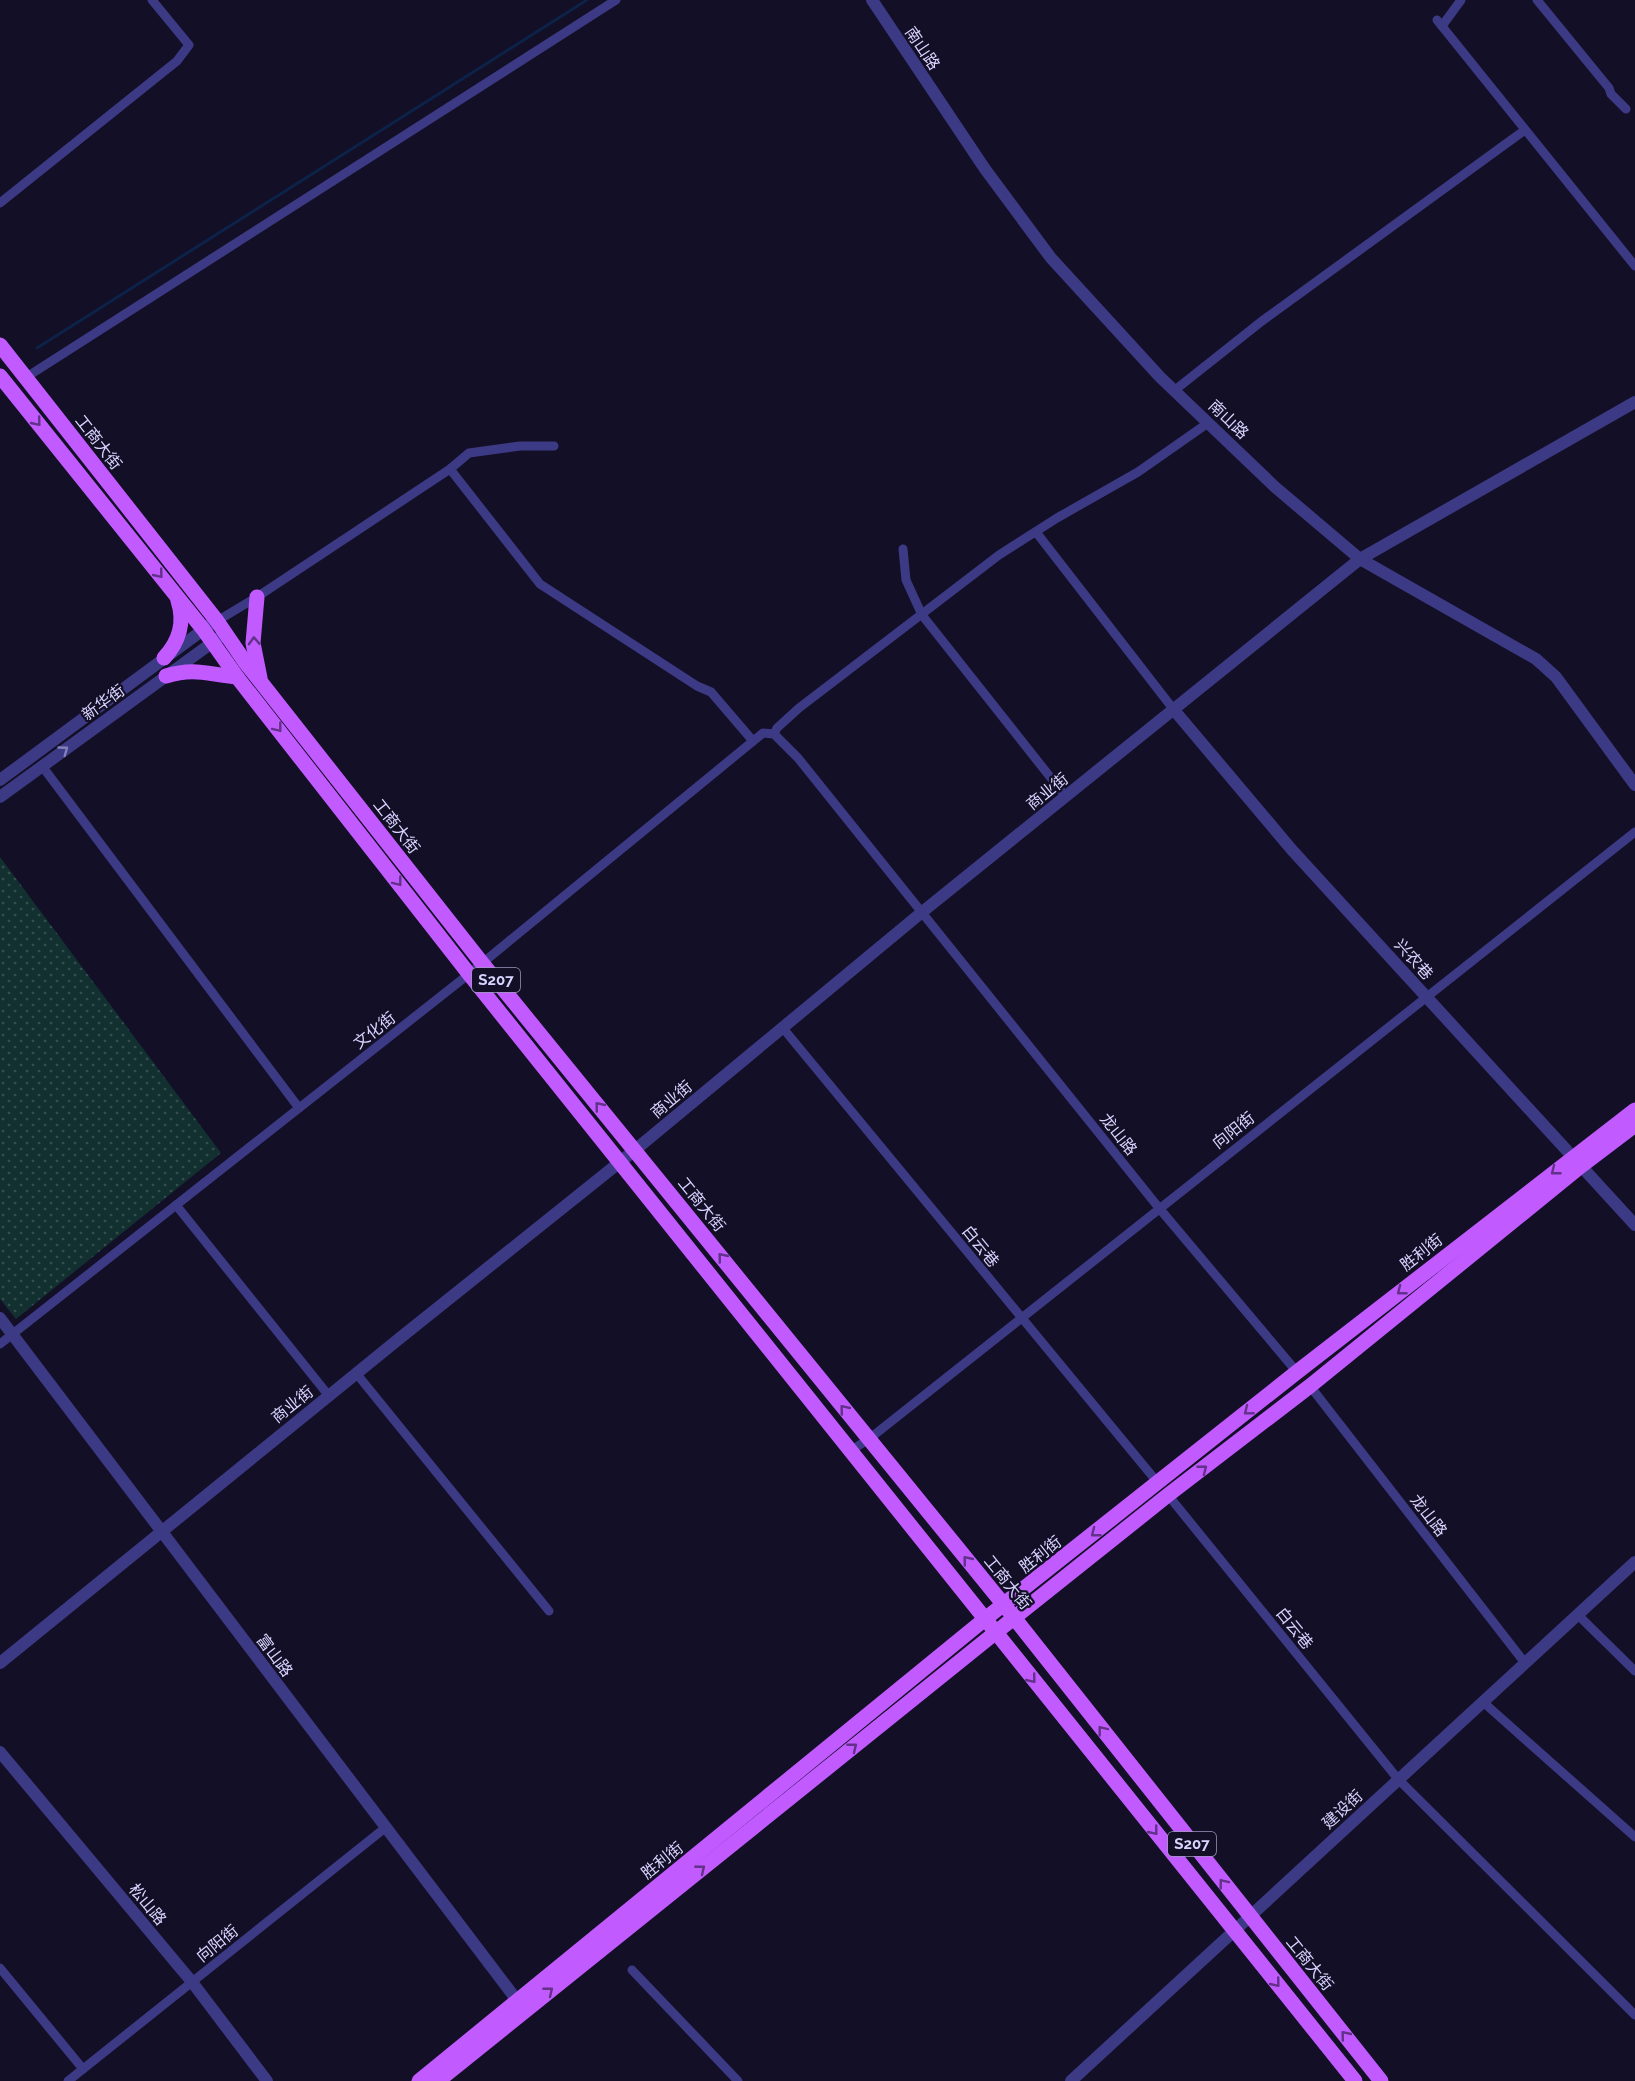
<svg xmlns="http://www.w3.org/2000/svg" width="1635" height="2081" font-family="Raleway,'Noto Sans SC',sans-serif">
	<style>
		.grass { fill: url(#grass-dots) }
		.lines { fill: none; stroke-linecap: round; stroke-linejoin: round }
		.stream { stroke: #0c2248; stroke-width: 3 }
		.minor { stroke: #3d3a85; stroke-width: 9 }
		.tertiary { stroke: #3d3a85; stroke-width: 12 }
		.primary { stroke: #c25bff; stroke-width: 15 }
		.oneway { stroke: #623188 }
		.oneway2 { stroke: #837fbc }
		.labels { text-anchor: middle; stroke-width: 4.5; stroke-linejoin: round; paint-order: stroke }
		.shield { fill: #130f26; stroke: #9e99be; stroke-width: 1.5 }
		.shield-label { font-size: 15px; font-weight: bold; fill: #d9d4ff }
		.street-label { font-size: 16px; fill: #d9d4ff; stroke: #130f26 }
	</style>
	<defs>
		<pattern id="grass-dots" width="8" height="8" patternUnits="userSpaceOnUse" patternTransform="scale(1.5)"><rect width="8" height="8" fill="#12302f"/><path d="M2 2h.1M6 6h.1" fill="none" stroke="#344d4e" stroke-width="1.8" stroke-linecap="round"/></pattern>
	</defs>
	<rect width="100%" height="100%" fill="#130f26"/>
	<polygon class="grass" points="0,857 221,1153 16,1319 0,1299"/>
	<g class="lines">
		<polyline class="stream" points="37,348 587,0"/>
		<g class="minor">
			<polyline points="1537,0 1609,88 1611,94 1626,109"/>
			<polyline points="1437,20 1635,266"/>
			<polyline points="1442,26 1461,0"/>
			<polyline points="0,203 177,61 189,45 152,0"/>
			<polyline points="25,378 616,0"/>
			<polyline points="1175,390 1262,321 1525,130"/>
			<polyline points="450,469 540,584 697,686 711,692 753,741"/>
			<polyline points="1036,532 1174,710"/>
			<polyline points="903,549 906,580 922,615 1066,797"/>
			<polyline points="217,621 257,597 450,469 469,453 520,446 554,446"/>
			<polyline points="774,734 777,728 799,708 999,555 1057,518 1138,472 1208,423"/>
			<polyline points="42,766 299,1108"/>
			<polyline points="782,1027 1158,1483"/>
			<polyline points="176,1205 329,1396"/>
			<polyline points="0,1344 469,974 763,733 774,734 798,758 1159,1208 1297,1372"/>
			<polyline points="356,1373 549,1611"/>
			<polyline points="1310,1386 1525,1663"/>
			<polyline points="850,1451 869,1439 1635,832"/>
			<polyline points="1168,1495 1398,1779 1635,2015"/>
			<polyline points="1578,1615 1635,1671"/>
			<polyline points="1483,1702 1635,1837"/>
			<polyline points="0,1968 83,2069"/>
			<polyline points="632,1970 738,2081"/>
			<polyline points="68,2081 385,1828"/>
		</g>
		<g class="tertiary">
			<polyline points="872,0 985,169 1051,258 1160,377 1275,487 1360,559 1536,659 1556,677 1635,785"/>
			<polyline points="1174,710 1292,850 1635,1225"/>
			<polyline points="0,780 211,624"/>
			<polyline points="0,797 220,637"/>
			<polyline points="0,1318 522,2007"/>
			<polyline points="0,1663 400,1338 635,1150 921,913 1360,559 1635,402"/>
			<polyline points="0,1752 192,1982 267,2081"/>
			<polyline points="1071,2081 1635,1562"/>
		</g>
		<g class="primary">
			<polyline points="0,345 217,621 245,662 482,963 1004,1605 1381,2081"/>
			<polyline points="0,376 203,629 237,677 469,974 1355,2081"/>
			<polyline points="257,597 253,643 260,678"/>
			<path d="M164,658C179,642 185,622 178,601"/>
			<path d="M166,676C196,667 209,675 237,677"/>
			<polyline points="419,2081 985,1619 1297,1372 1635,1110"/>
			<polyline points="438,2081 995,1633 1168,1495 1310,1386 1581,1166 1635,1125"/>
		</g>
	</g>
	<defs><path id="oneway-chevron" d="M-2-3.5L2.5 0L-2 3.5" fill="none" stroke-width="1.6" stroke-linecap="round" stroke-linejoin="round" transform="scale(1.5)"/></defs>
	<g class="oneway">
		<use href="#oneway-chevron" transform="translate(37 422) rotate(51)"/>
		<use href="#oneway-chevron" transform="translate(159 574) rotate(51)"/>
		<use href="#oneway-chevron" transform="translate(254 641) rotate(-92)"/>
		<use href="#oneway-chevron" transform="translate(278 728) rotate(52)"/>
		<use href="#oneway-chevron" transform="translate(398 882) rotate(52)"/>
		<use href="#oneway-chevron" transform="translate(599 1106) rotate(-129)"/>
		<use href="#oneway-chevron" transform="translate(1555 1171) rotate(142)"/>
		<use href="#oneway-chevron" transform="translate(722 1257) rotate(-129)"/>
		<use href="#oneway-chevron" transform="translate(1401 1291) rotate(142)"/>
		<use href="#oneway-chevron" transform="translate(844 1409) rotate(-129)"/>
		<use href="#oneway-chevron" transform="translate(1248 1411) rotate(141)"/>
		<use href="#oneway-chevron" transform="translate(1203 1469) rotate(-38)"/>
		<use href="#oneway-chevron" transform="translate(1095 1533) rotate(142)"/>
		<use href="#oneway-chevron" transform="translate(967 1560) rotate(-129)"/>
		<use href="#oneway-chevron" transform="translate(1032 1679) rotate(51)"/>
		<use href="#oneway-chevron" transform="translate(1102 1730) rotate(-128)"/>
		<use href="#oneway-chevron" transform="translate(853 1747) rotate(-39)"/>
		<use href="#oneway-chevron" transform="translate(1154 1831) rotate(51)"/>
		<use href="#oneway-chevron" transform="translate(701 1869) rotate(-39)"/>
		<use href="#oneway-chevron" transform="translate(1223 1883) rotate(-128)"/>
		<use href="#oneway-chevron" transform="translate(1276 1983) rotate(51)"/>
		<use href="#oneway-chevron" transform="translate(549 1991) rotate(-39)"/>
		<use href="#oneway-chevron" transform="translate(1345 2035) rotate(-129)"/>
	</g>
	<use class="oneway2" href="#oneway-chevron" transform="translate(64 750) rotate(-36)"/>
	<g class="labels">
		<g class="shield">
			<rect x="472" y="968" width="48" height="24" rx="4.5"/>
			<rect x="1168" y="1832" width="48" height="24" rx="4.5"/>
		</g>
		<g class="shield-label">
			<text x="496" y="985">S207</text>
			<text x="1192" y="1849">S207</text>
		</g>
		<g class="street-label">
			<text transform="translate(923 48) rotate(56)" y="6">南山路</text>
			<text transform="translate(1229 419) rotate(44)" y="6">南山路</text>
			<text transform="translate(99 442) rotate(52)" y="6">工商大街</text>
			<text transform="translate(103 702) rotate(-36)" y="6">新华街</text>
			<text transform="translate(1047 791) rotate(-39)" y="6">商业街</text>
			<text transform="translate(397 826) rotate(52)" y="6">工商大街</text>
			<text transform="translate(1414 959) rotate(48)" y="6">兴农巷</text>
			<text transform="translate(374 1030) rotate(-38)" y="6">文化街</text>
			<text transform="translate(671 1099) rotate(-40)" y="6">商业街</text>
			<text transform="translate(1233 1130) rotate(-38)" y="6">向阳街</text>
			<text transform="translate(1119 1134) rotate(51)" y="6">龙山路</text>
			<text transform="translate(702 1204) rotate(51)" y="6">工商大街</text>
			<text transform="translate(981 1246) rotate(51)" y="6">白云巷</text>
			<text transform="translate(1421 1252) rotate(-38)" y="6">胜利街</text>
			<text transform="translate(292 1404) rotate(-39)" y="6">商业街</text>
			<text transform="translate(1429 1515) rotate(52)" y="6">龙山路</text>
			<text transform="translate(1040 1554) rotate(-38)" y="6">胜利街</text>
			<text transform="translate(1008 1582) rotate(51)" y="6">工商大街</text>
			<text transform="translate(1295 1628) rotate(51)" y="6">白云巷</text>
			<text transform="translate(275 1655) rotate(53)" y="6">富山路</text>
			<text transform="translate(1342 1809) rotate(-43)" y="6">建设街</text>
			<text transform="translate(662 1860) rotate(-39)" y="6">胜利街</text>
			<text transform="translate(148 1904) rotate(50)" y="6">松山路</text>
			<text transform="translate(217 1943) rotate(-39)" y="6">向阳街</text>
			<text transform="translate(1310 1963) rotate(51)" y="6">工商大街</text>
		</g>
	</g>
</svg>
